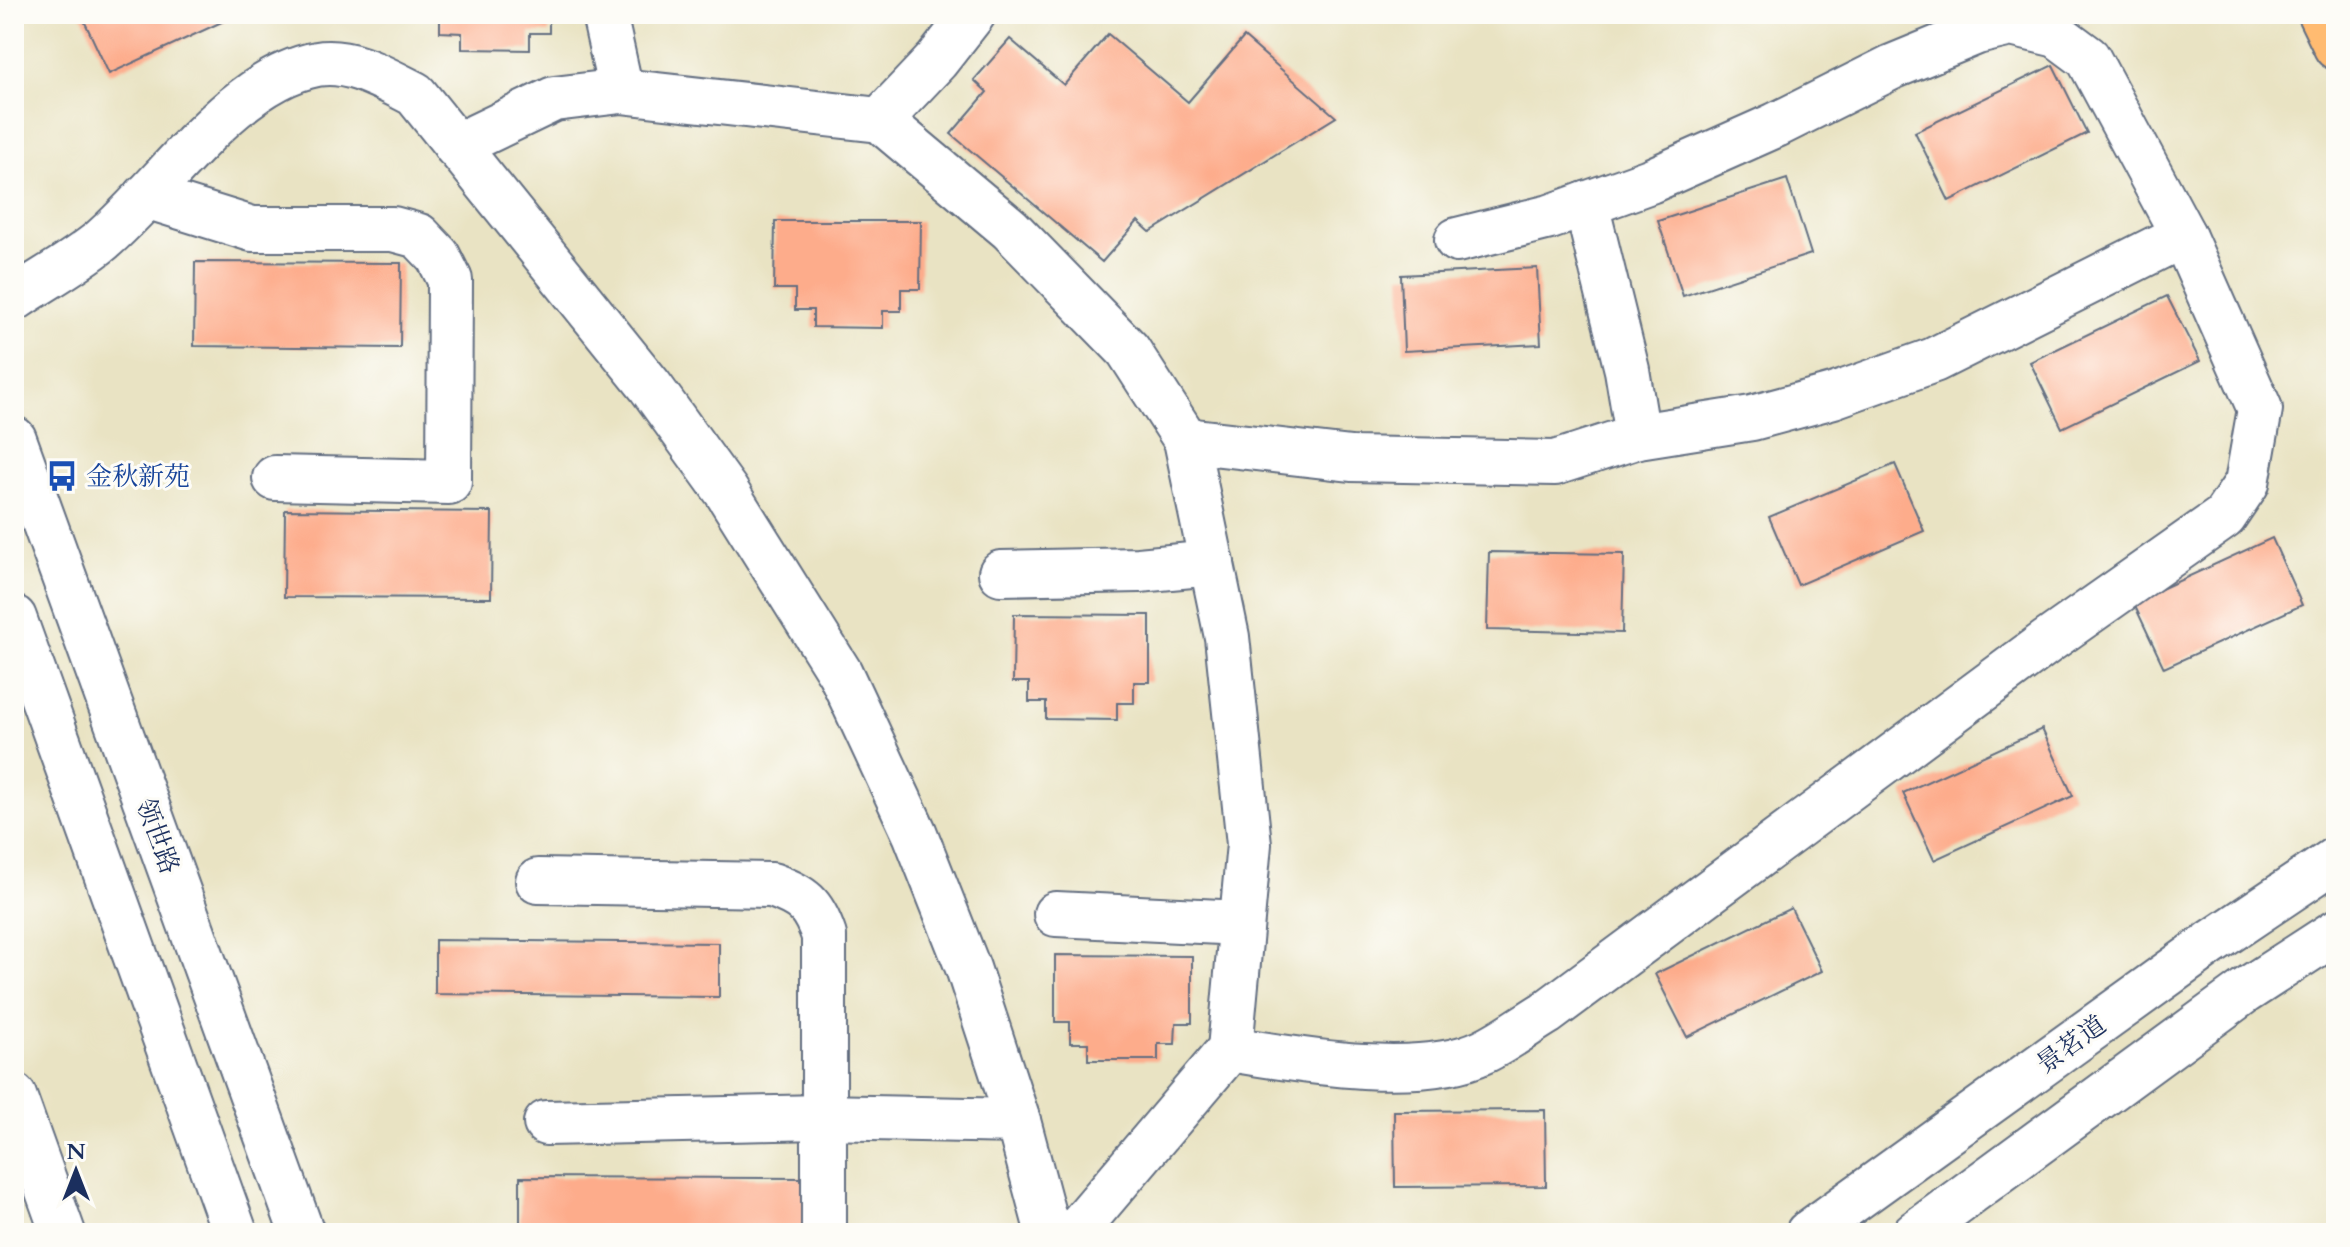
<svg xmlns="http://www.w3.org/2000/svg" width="2350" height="1247" font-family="Cardo,'Noto Serif SC',serif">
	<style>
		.building { fill: #fdac8b }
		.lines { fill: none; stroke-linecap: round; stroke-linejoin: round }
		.minor-casing { stroke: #636e81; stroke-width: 48 }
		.major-casing { stroke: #636e81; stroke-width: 48 }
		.minor { stroke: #fff; stroke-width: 44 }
		.major { stroke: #ffbb71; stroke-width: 44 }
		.labels { text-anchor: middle; stroke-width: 6; stroke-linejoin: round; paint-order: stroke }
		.transit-label { font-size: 26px; fill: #164399; stroke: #fdfcf7; text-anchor: start }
		.street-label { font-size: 26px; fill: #1b2f5e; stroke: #fdfcf7 }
	</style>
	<rect width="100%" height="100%" fill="#fdfcf7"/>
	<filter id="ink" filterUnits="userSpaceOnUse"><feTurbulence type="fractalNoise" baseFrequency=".0125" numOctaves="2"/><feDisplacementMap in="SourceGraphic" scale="16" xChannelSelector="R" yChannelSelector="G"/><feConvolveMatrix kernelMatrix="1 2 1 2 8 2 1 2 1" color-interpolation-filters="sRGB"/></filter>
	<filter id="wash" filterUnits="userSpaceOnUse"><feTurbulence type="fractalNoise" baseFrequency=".006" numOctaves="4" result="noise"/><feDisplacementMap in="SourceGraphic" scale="32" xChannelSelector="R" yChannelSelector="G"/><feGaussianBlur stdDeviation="1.8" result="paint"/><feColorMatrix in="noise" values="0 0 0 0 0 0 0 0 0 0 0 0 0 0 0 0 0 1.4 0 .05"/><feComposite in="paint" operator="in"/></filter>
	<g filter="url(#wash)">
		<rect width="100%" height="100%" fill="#e9e3c3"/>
		<g id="blocks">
			<g class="building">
				<polygon points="81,14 239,14 109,74"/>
				<polygon points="440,14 549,14 549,33 530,33 530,50 462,49 462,33 440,32"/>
				<polygon points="1108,34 1188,102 1244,37 1336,117 1150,232 1138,221 1102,262 951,134 987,92 974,80 1010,39 1064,85"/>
				<polygon points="2053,65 2087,133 1949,201 1915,132"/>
				<polygon points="1787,179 1811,254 1683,296 1658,221"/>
				<polygon points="775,221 921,221 920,289 901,289 901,311 883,311 883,328 813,327 813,310 795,310 795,289 774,289"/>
				<polygon points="195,262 401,263 400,348 194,346"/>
				<polygon points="1537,268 1541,344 1404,351 1401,275"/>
				<polygon points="2167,296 2200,361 2062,428 2030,362"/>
				<polygon points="1895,464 1924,531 1798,585 1769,517"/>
				<polygon points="285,510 492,512 491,598 284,597"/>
				<polygon points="2272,538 2302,605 2164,668 2133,602"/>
				<polygon points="1489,552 1624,554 1622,633 1487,630"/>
				<polygon points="1014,614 1150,615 1150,682 1134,682 1134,703 1117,703 1117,720 1046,719 1046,702 1029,702 1029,682 1013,682"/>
				<polygon points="2042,729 2073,796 1934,860 1903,793"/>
				<polygon points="1791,908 1822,971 1687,1037 1655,974"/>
				<polygon points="435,940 719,943 719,997 435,994"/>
				<polygon points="1055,955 1192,956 1192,1023 1176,1023 1175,1044 1158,1044 1158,1060 1088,1060 1088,1043 1070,1043 1070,1022 1055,1022"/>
				<polygon points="1545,1110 1546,1186 1395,1187 1394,1111"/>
				<polygon points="520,1177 805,1178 805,1233 520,1232"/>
			</g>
		</g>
	</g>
	<g filter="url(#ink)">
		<use href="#blocks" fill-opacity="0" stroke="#636e81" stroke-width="2"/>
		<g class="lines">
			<defs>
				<g id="minor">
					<polyline points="604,14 621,91"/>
					<polyline points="880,120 937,60 973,14"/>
					<polyline points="456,146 554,99 621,91 880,120 1010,229 1128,350 1186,440 1227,637 1249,844 1230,1049 1074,1233"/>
					<polyline points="146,196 252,229 393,229 419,236 438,256 450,280 449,482 275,478"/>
					<polyline points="1586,204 1627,370 1638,436"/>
					<path d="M14,299C42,280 74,263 101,241C164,188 232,80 317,64C351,58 386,80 415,94L650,386L726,491L840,673L915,834L968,968L1018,1121L1048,1233"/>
					<polyline points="14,439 302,1233"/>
					<polyline points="1186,440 1351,459 1555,463 1638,436 1752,418 1833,396 1934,360 2183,235"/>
					<polyline points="1001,573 1139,570 1212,563"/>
					<polyline points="14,618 235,1233"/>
					<path d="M538,881L772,885C804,897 813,904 824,936V1233"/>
					<polyline points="1056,914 1241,923"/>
					<path d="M1230,1049C1297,1060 1421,1082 1484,1051C1505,1041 1526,1025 1546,1013L2048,641L2224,517L2247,483L2260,409L2183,235L2088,58L2057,35L2011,24L1977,32L1892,67L1776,125L1650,181L1550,217L1457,240"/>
					<polyline points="14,1096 63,1233"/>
					<polyline points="546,1123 822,1117 1018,1121"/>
					<polyline points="1808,1233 2211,943 2336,859"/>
					<polyline points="1915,1233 2245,991 2336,932"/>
				</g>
				<polyline id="major" points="2320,14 2336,47"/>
			</defs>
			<use href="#minor" class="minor-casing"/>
			<use href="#major" class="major-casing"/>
			<use href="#minor" class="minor"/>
			<use href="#major" class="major"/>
		</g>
	</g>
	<defs>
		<symbol id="bus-bare" viewBox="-9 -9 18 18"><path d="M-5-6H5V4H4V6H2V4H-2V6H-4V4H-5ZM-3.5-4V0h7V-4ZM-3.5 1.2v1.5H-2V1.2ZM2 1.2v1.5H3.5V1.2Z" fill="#1a4fb4" stroke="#fdfcf7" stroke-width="2.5" paint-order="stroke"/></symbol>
	</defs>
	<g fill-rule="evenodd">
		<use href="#bus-bare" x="40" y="454" width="44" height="44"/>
	</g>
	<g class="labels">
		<g class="transit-label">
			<text x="86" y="485">金秋新苑</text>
		</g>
		<g class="street-label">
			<text transform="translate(158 836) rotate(70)" y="9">领世路</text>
			<text transform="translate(2071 1044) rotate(-36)" y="9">景茗道</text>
		</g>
	</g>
	<rect width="2350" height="1247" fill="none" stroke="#fdfcf7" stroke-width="48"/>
	<g transform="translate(76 1171)" stroke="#fdfcf7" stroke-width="6" paint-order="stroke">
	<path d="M0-6L14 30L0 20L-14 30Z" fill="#1b2f5e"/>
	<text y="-12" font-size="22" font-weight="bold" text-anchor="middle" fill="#1b2f5e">N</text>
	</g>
</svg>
